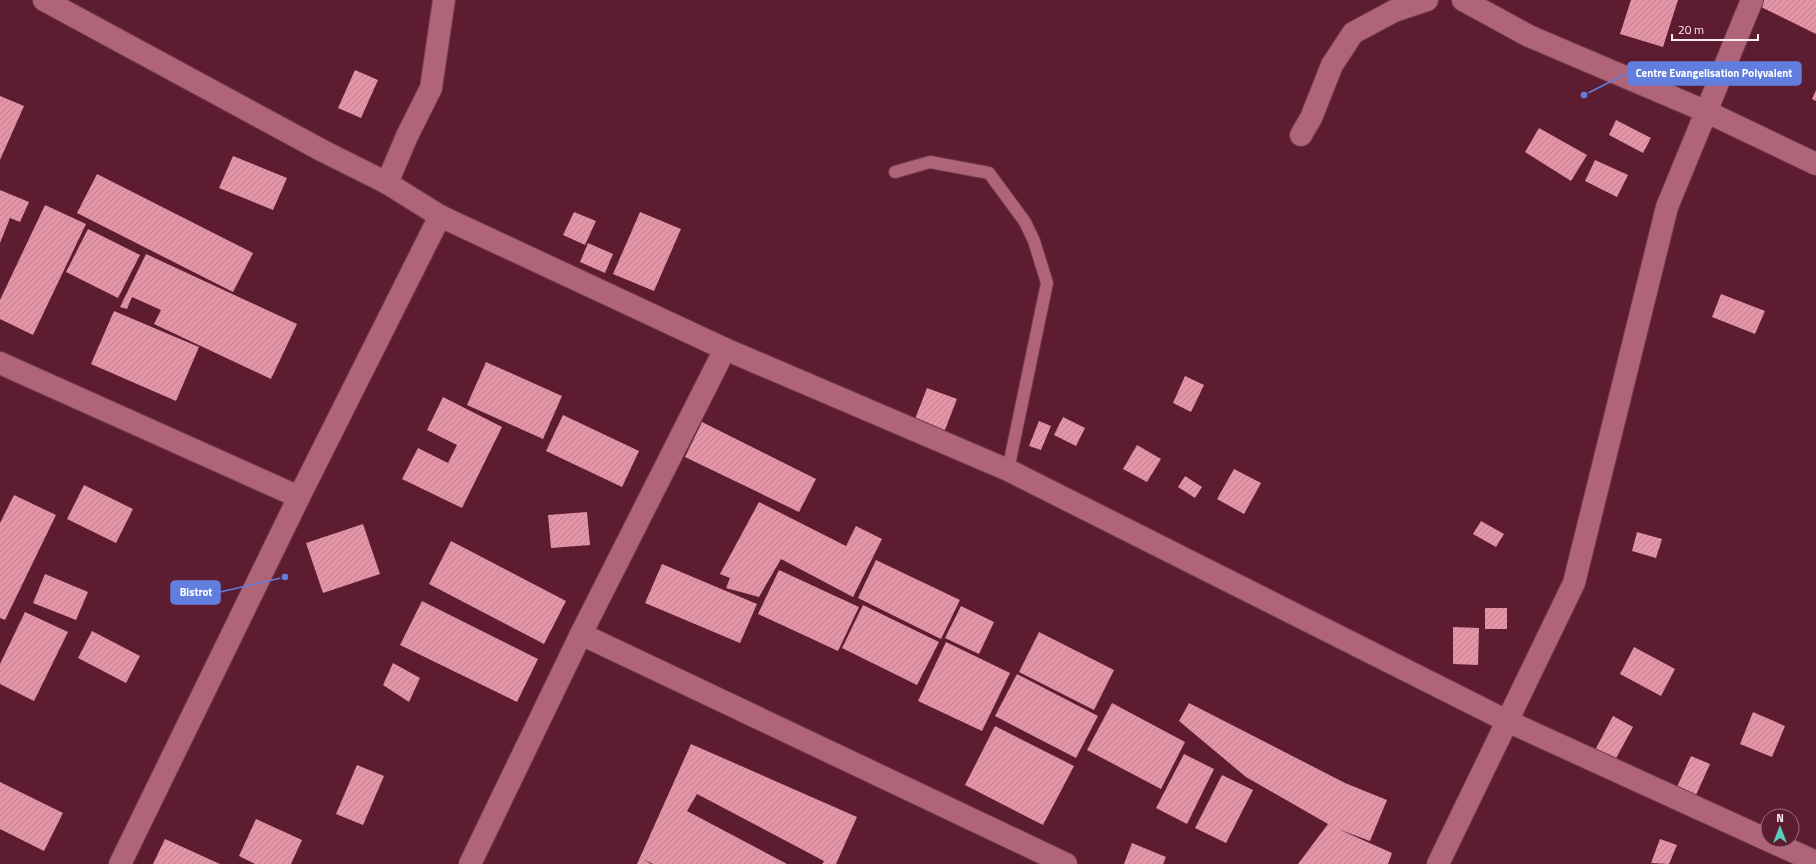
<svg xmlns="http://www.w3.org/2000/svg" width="1816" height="864" font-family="'Titillium Web',sans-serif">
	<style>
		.building { fill: url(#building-hatch) }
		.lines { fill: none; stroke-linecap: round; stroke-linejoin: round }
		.lane-casing { stroke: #6e394d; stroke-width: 14 }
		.street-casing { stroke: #6e394d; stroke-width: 24 }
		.lane { stroke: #af6477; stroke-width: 12 }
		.street { stroke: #af6477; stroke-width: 22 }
		.leader { fill: none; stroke: #617edf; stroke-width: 1.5 }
		.callout-dot { fill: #617edf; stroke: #5e1c31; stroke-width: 1.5 }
		.callout { fill: #617edf; stroke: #617edf; stroke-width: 1.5 }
		.callout-label { font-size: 11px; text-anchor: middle; font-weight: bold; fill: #fff }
	</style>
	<defs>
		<pattern id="building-hatch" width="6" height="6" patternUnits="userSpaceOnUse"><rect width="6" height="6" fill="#e394a6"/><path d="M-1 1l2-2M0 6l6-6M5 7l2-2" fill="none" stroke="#bd818e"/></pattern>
	</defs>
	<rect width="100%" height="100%" fill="#5e1c31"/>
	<g class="building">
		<polygon points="1631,0 1678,0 1663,47 1620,34"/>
		<polygon points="1764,0 1816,0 1816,34 1761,7"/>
		<polygon points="355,70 378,80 361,118 338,108"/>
		<polygon points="1816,90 1816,101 1812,99"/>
		<polygon points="0,96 24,106 0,160"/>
		<polygon points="1616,120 1651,138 1643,153 1609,135"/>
		<polygon points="1539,128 1587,155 1571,181 1525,152"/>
		<polygon points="233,156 287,178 273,210 219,188"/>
		<polygon points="1595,160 1628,175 1617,197 1585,181"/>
		<polygon points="97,174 253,253 233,292 77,213"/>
		<polygon points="0,190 29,202 20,222 10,218 0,243"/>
		<polygon points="45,205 86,224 33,335 0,319 0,300"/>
		<polygon points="574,212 596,221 585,245 563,235"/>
		<polygon points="640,212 681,229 654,291 613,274"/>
		<polygon points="88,229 140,255 118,298 66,272"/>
		<polygon points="588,243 613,254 605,273 580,262"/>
		<polygon points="146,254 297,324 271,379 154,324 161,310 132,297 127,309 120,307"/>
		<polygon points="1721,294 1765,311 1755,334 1712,317"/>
		<polygon points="114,311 199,347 176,401 91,364"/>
		<polygon points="486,362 562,396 543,439 467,405"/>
		<polygon points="1185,376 1204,385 1191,412 1173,403"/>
		<polygon points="927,388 957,399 943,435 913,424"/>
		<polygon points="443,397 502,427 462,508 402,479 418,448 448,463 457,445 427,430"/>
		<polygon points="563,415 639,451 622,487 546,451"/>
		<polygon points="1063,417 1085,428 1076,446 1054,435"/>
		<polygon points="1039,421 1051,426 1041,450 1029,446"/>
		<polygon points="702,422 816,479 799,512 685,457"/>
		<polygon points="1137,445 1161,459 1147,482 1123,469"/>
		<polygon points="1234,469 1261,483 1244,514 1217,499"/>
		<polygon points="1185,476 1202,487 1195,498 1178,487"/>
		<polygon points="84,485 133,509 116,543 67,519"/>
		<polygon points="14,495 56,515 5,620 0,618 0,523"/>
		<polygon points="759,502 846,546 856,526 882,539 853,597 781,559 759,597 726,588 730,578 720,574"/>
		<polygon points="587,512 590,545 551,548 548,515"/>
		<polygon points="1481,521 1504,534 1496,547 1473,534"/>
		<polygon points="363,524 380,574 323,593 306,543"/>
		<polygon points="1637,532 1662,539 1656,558 1632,551"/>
		<polygon points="451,541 566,601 544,644 429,584"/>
		<polygon points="876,560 960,600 941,639 858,598"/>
		<polygon points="662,564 757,604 740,643 645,603"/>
		<polygon points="779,570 859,607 838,651 758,614"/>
		<polygon points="45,574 88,592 76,620 33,603"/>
		<polygon points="422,601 538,659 517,702 400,645"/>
		<polygon points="863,605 939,642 917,685 842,648"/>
		<polygon points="961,606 994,622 979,654 945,638"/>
		<rect x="1485" y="608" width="22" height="21"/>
		<polygon points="25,612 68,632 34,701 0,684 0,664"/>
		<polygon points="1453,627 1479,628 1478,665 1453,664"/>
		<polygon points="92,631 140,656 126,683 78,658"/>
		<polygon points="1039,632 1114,670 1094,710 1019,672"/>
		<polygon points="946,642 1010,673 982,731 918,701"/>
		<polygon points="1634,647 1675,669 1661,696 1620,674"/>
		<polygon points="393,663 420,678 409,702 383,685"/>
		<polygon points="1017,674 1098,716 1076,758 995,716"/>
		<polygon points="1112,703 1185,742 1161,789 1087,750"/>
		<polygon points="1189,703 1345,783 1387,800 1370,841 1338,829 1392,853 1388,864 1298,864 1328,824 1246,777 1179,721"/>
		<polygon points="1753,712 1785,726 1772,757 1740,744"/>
		<polygon points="1613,716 1633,727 1614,762 1594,752"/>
		<polygon points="995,726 1074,766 1043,825 965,785"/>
		<polygon points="691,744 857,817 836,864 822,864 824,861 697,794 687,811 787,864 653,864 643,859 651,864 637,864"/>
		<polygon points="1184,754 1214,769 1187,824 1156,808"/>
		<polygon points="1691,756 1710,764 1696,795 1677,787"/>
		<polygon points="357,765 384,776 363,825 336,814"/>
		<polygon points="1222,775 1253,790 1226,843 1195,828"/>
		<polygon points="0,782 63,813 44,851 0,829"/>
		<polygon points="256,819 302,840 291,864 255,864 239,856"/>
		<polygon points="165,839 220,864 153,864"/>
		<polygon points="1660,839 1677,845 1669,864 1651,863"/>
		<polygon points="1132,843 1166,857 1163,864 1124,864"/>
	</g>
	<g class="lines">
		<defs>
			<polyline id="lane" points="895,172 930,162 989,173 1025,222 1034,241 1047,283 1008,470"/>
			<g id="street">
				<polyline points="44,0 323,151 387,183 440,216 725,349 1008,470 1507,721 1816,862"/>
				<polyline points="1463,0 1529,36 1705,111 1816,164"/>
				<polyline points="1301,135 1311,118 1332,65 1353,33 1394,11 1427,0"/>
				<polyline points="387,183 407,136 431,88 444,0"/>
				<polyline points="0,363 299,497"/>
				<polyline points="581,634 1066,864"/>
				<polyline points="120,864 299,497 440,216"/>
				<polyline points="470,864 581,634 725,349"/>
				<polyline points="1438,864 1574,583 1667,207 1752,0"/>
			</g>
		</defs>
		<use href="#lane" class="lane-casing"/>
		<use href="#street" class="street-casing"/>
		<use href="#lane" class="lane"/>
		<use href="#street" class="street"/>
	</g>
	<path class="leader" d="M1584 95L1628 73M285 577L220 592"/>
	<g class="callout-dot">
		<circle cx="1584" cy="95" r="4"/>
		<circle cx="285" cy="577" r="4"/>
	</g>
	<g class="callout">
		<rect x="1628" y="62" width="173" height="23" rx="4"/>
		<rect x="171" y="581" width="49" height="23" rx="4"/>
	</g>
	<g class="callout-label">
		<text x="1714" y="77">Centre Evangelisation Polyvalent</text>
		<text x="196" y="596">Bistrot</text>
	</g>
	<g transform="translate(1780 828)"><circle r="19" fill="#5e1c31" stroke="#9e707d"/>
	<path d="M0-3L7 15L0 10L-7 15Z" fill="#58cec0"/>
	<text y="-6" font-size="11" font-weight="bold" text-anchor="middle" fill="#ffedf0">N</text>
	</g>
	<path d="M1672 34v6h86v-6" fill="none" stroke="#ffedf0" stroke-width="2"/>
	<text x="1678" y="34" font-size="12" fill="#ffedf0" stroke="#5e1c31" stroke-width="3" paint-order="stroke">20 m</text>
</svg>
